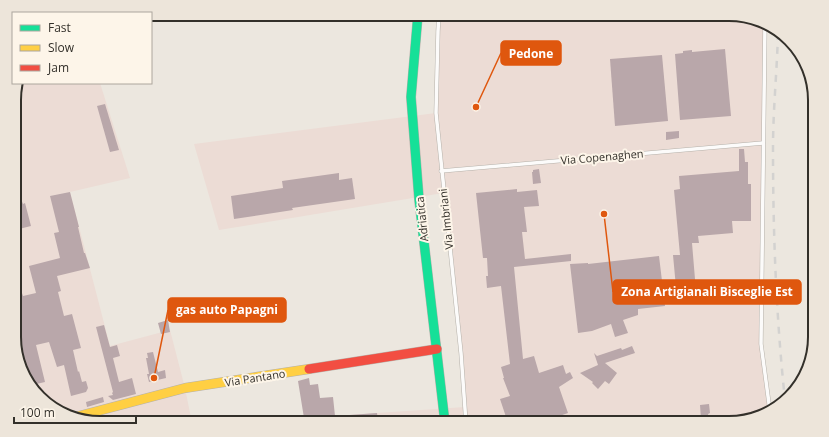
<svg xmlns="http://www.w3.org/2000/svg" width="829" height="437" font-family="'Open Sans',sans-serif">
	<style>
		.industrial { fill: #ecdcd5 }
		.building { fill: #b9a7aa }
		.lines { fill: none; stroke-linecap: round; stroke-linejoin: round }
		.lane-casing { stroke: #b5b1aa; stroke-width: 4.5 }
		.fast-casing { stroke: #b5b1aa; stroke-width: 10 }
		.slow-casing { stroke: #b5b1aa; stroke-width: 10 }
		.jam-casing { stroke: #b5b1aa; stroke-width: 10 }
		.lane { stroke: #fcfbfa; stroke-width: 3.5 }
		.fast { stroke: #16e098; stroke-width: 9 }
		.slow { stroke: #ffcf43; stroke-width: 9 }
		.jam { stroke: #f24e42; stroke-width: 9 }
		.rail { stroke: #d3d2d0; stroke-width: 2.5; stroke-dasharray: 7 7; stroke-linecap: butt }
		.labels { text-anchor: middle; stroke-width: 4; stroke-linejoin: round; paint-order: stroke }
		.street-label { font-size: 11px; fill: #33302a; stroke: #fdf5e9 }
		.rim { fill: none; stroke: #33302a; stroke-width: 2 }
		.leader { fill: none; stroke: #df570e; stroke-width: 1.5 }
		.callout-dot { fill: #df570e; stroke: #fdf5e9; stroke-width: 1.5 }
		.callout { fill: #df570e; stroke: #df570e; stroke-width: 1.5 }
		.callout-label { font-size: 12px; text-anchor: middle; font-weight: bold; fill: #fff }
	</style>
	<rect width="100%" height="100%" fill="#ece7df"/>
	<g class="industrial">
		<polygon points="439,14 729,14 765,22 761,344 770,411 734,423 296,423 296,419 304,418 465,407 443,193 219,230 194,144 436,113"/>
		<polygon points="17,83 100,83 130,178 70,192 110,346 170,330 185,388 192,423 100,423 62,414 29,385 15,348 14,94"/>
	</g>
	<g class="building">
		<polygon points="725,49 731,116 680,120 675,54 683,53 683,51 692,50 692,52"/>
		<polygon points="662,55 668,121 615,126 610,59"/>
		<polygon points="105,104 119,150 110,152 97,106"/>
		<polygon points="679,131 679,138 666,140 666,132"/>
		<polygon points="739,149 744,149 745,162 748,162 748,184 751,184 751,221 732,221 733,233 698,236 699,243 692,243 696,291 691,292 691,296 677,298 673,255 680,255 674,190 680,189 679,176 739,171"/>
		<polygon points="539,169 541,183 533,184 532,172 533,172 533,170"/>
		<polygon points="339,173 339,180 352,178 355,199 292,208 293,210 234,219 231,196 283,188 282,181"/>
		<polygon points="517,189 517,192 537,190 539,206 524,207 527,232 522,232 525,259 571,254 571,261 514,267 523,359 534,356 539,373 563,365 566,374 570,372 573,378 559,387 568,413 545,421 546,423 508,423 500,399 510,396 503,378 504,378 501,367 510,364 501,286 487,288 486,276 488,276 487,258 483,258 476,193"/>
		<polygon points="70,192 79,227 78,227 84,253 85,253 90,268 57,276 61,291 58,292 64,316 72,314 81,348 73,350 78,372 79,371 82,382 86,381 88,388 86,392 71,396 64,365 57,367 49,342 36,345 45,382 32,385 27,367 22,368 15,350 23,348 15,317 15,288 20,287 23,296 36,293 29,266 60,258 54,233 59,232 50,196"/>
		<polygon points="21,199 23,204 25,203 31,226 19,229 14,212 14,201"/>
		<polygon points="659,256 665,306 638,309 638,315 623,320 628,333 615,337 611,324 592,331 578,333 570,264 588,263 588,264"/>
		<polygon points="168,320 170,332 161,334 158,323"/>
		<polygon points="104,325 110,347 117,345 120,356 113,358 119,382 132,378 136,394 113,400 108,396 113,395 112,393 113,392 96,327"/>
		<polygon points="632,346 635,353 605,363 617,373 609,384 605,381 598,389 592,383 593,382 580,373 598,365 594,353 597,356 621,348 622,350"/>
		<polygon points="153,352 158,372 165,370 166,378 149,382 147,374 149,374 146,358 148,358 147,353"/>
		<polygon points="309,378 310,385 318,384 320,398 333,397 335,416 304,418 298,381"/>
		<polygon points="103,397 104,402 87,407 86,402"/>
		<polygon points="709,404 710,413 708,414 709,418 701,419 700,405"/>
		<polygon points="377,413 378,421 336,423 336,416"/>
	</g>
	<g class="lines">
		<defs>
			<g id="lane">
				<polyline points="439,14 438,31 436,113 461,353 466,423"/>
				<polyline points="765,22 761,344 770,411"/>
				<polyline points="441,171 763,143"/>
			</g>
			<polyline id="fast" points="418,14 411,97 419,199 445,423"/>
			<polyline id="slow" points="75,417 185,388 309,369"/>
			<polyline id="jam" points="309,369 437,349"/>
		</defs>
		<use href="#lane" class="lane-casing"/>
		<use href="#fast" class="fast-casing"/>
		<use href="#slow" class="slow-casing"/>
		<use href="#jam" class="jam-casing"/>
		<use href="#lane" class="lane"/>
		<use href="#fast" class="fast"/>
		<use href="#slow" class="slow"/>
		<use href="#jam" class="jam"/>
		<path class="rail" d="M778,33C777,71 773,110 773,148C773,232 776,316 785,400"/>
	</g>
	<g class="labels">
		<g class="street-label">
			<text transform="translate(602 157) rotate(-5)" y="4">Via Copenaghen</text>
			<text transform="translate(422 219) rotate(-96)" y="4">Adriatica</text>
			<text transform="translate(446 219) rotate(-96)" y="4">Via Imbriani</text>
			<text transform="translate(255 378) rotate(-9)" y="4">Via Pantano</text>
		</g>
	</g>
	<path d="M0 0H829V437H0ZM100 21H729A79 79 0 0 1 808 100V337A79 79 0 0 1 729 416H100A79 79 0 0 1 21 337V100A79 79 0 0 1 100 21Z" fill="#ede5da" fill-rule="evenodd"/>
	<path class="rim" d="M100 21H729A79 79 0 0 1 808 100V337A79 79 0 0 1 729 416H100A79 79 0 0 1 21 337V100A79 79 0 0 1 100 21Z"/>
	<path class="leader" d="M476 107L501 53M604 214L613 292M154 378L168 310"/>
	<g class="callout-dot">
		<circle cx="476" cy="107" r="4"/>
		<circle cx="604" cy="214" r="4"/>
		<circle cx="154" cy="378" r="4"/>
	</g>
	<g class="callout">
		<rect x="501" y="41" width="60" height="24" rx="4"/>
		<rect x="613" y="280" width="188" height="24" rx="4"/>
		<rect x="168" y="298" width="118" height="24" rx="4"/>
	</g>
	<g class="callout-label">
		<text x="531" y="58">Pedone</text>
		<text x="707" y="296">Zona Artigianali Bisceglie Est</text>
		<text x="227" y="314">gas auto Papagni</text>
	</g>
	<rect x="12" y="12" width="140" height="72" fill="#fdf5e9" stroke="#aca69d"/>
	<rect x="20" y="25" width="20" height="6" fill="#16e098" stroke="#aca69d"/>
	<text x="48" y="32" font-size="12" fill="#33302a">Fast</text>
	<rect x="20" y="45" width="20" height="6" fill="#ffcf43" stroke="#aca69d"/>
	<text x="48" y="52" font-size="12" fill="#33302a">Slow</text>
	<rect x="20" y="65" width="20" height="6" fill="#f24e42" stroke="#aca69d"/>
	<text x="48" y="72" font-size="12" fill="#33302a">Jam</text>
	<path d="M14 417v6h122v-6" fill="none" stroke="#33302a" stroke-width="2"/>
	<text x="20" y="417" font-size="12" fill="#33302a" stroke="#fdf5e9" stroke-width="3" paint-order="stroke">100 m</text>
</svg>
